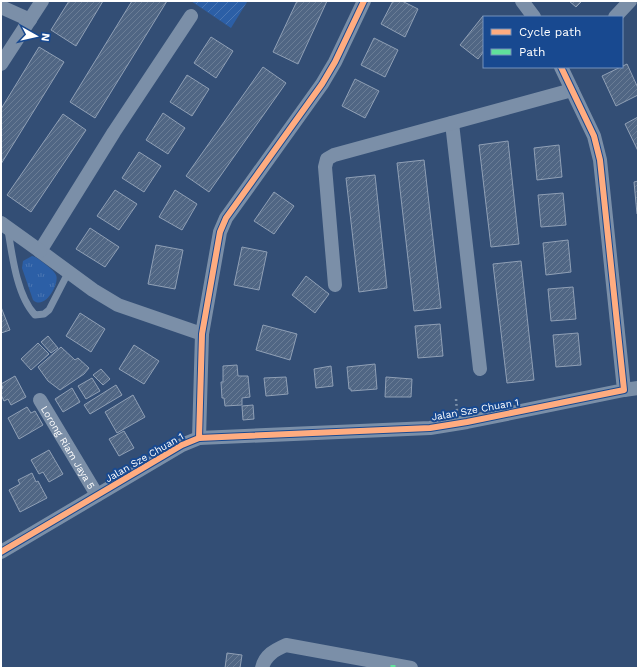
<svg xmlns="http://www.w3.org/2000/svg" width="639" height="669" font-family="'Work Sans',sans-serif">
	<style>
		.grass { fill: url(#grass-tufts) }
		.garden { fill: url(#garden-furrows) }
		.building { fill: url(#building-hatch); stroke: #90a0b6 }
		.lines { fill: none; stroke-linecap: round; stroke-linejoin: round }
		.path { stroke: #7b8fa8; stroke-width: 2.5; stroke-dasharray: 2 3; stroke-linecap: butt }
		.service { stroke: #7b8fa8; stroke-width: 7 }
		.minor { stroke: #7b8fa8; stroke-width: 14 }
		.quiet { stroke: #60e19b; stroke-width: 5; stroke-dasharray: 10 5; stroke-linecap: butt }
		.cycleway-casing { stroke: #184990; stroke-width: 8 }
		.cycleway { stroke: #ffac80; stroke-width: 6 }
		.labels { text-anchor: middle; stroke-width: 4; stroke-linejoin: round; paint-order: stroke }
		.street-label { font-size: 10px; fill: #fff; stroke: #184990 }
	</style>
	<defs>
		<pattern id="grass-tufts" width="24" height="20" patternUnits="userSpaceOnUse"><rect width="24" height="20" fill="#2c5fa6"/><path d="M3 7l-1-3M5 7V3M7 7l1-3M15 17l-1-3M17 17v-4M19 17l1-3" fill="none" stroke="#4c77b3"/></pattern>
		<pattern id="garden-furrows" width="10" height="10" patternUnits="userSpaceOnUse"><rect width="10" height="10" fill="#2c5fa6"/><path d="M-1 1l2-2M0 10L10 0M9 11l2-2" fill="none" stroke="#4c77b3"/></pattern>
		<pattern id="building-hatch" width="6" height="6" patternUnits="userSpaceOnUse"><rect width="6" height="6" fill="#506684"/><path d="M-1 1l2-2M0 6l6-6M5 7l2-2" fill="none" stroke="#6a7d96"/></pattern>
	</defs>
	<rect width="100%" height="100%" fill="#334e75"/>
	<path class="grass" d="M32,256C37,257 41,261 45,264C49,267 54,271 56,275C60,283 45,311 33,300L22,268L23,261Z"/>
	<polygon class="garden" points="191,1 252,1 247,2 231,28"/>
	<g class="building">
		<polygon points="69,1 103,1 76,46 51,30"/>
		<polygon points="132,1 167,1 95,118 70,102"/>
		<polygon points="297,1 327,1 298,64 273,52"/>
		<polygon points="393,1 402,1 418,9 405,37 381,24"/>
		<polygon points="569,1 582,1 576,7"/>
		<polygon points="483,16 484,17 484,51 478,59 460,45"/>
		<polygon points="211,37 233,51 216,78 194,63"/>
		<polygon points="374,38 398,50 385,77 361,65"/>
		<polygon points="39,47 64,62 1,164 1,109"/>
		<polygon points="627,64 638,88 638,95 616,106 602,76"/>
		<polygon points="263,67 286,83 209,192 186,176"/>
		<polygon points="187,75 209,89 192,116 170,102"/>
		<polygon points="355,79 379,91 365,118 342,106"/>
		<polygon points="163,113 185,128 168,154 146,140"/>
		<polygon points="63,114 86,130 31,212 7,195"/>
		<polygon points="638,117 638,151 625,124"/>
		<polygon points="508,141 519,244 491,247 479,145"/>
		<polygon points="559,145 562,177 537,180 534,148"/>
		<polygon points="139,152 161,166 144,192 122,178"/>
		<polygon points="424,160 441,308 414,311 397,163"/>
		<polygon points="375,175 387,288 359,292 346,178"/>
		<polygon points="638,181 638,214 637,214 634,182"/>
		<polygon points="115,190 137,204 119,230 97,216"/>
		<polygon points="175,190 197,204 182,230 159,217"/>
		<polygon points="274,192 294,206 274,234 254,221"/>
		<polygon points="563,193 566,225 541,227 538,195"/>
		<polygon points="90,228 119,247 105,267 76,249"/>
		<polygon points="568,240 571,272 546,275 543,243"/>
		<polygon points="156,245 183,250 175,289 148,284"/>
		<polygon points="242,247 267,252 259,290 234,285"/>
		<polygon points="521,261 534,380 507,383 493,264"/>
		<polygon points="306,276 329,294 315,313 292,295"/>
		<polygon points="573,287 576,319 551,321 548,289"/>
		<polygon points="1,307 10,330 1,333"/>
		<polygon points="80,313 105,329 91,352 66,336"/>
		<polygon points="440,324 443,356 418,358 415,326"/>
		<polygon points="263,325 297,334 290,360 256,350"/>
		<polygon points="578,333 581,365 556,367 553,335"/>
		<polygon points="48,336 58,348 51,353 41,342"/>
		<polygon points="38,343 49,354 31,370 21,359"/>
		<polygon points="134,345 159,361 144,384 119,369"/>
		<polygon points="61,347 75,360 78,358 89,368 84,374 60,390 48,381 38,367"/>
		<polygon points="375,364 377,389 351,391 351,389 349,389 347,367"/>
		<polygon points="237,365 238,376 248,376 250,397 242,398 242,405 225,406 224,398 222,398 221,382 223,382 223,366"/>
		<polygon points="331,366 333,386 316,388 314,369"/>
		<polygon points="101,369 110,379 103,385 93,375"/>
		<polygon points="15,376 26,397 11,405 8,399 4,401 1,395 1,389 3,388 1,384"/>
		<polygon points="286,377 288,394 266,396 264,378"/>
		<polygon points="386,377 412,379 411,397 385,397"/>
		<polygon points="92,378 100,391 86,399 78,386"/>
		<polygon points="116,385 122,395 90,414 84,405"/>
		<polygon points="72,388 80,402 63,412 55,399"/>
		<polygon points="133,395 145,417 117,433 105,412"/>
		<polygon points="253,405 254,419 243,420 242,406"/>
		<polygon points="27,407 31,413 35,411 43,425 19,439 8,418"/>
		<polygon points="124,431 134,448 119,456 109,439"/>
		<polygon points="49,450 63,474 49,482 43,472 39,474 31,460"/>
		<polygon points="32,473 36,482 38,481 47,498 20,512 9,490 20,484 18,480"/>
		<polygon points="227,653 242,655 240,668 225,668"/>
	</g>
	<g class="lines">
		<polyline class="path" points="456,399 457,411"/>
		<path class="service" d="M8,230C12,255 17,296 35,315L44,314L49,310L69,271"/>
		<g class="minor">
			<polyline points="522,1 534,17"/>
			<polyline points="1,7 30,20"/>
			<polyline points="191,16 114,132 40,251 93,290 118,305 202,334"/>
			<polyline points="615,17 630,1"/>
			<polyline points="1,64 42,1"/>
			<polyline points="452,123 480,369"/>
			<polyline points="1,223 40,251"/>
			<polyline points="335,285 325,167 327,159 334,155 572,90"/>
			<polyline points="624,390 638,388"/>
			<path id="s1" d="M40,400L97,495"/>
			<polyline points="199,438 202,334 220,232 226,218 322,84 335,62 364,1"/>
			<polyline points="1,552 182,445 199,438 430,428 467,422 624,390 600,160 594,136 561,67"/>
			<path d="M262,668C265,655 275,650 286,645L411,668"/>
		</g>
		<polyline class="quiet" points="393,668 393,665"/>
		<defs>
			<g id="cycleway">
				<polyline points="199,438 202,334 220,232 226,218 322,84 335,62 364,1"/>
				<polyline points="1,552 182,445 199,438 430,428 467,422 624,390 600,160 594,136 561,67"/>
			</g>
		</defs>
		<use href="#cycleway" class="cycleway-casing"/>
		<use href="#cycleway" class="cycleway"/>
	</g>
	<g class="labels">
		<g class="street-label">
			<text transform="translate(475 409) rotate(-10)" y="4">Jalan Sze Chuan 1</text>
			<text dy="4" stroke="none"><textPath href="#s1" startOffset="55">Lorong Riam Jaya 5</textPath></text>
			<text transform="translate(144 457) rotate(-30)" y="4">Jalan Sze Chuan 1</text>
		</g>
	</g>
	<rect width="639" height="669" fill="none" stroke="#ffffff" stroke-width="4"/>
	<rect x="483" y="16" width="140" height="52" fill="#184990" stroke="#7492bc"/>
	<rect x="491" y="29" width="20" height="6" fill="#ffac80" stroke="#7492bc"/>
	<text x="519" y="36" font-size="12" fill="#ffffff">Cycle path</text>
	<rect x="491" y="49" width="20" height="6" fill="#60e19b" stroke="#7492bc"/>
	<text x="519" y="56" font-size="12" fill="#ffffff">Path</text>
	<g transform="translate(36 36) rotate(98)" stroke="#184990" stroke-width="3" paint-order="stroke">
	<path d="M0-3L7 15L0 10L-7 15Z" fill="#ffffff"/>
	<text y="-6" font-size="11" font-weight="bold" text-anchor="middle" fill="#ffffff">N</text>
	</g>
</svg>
